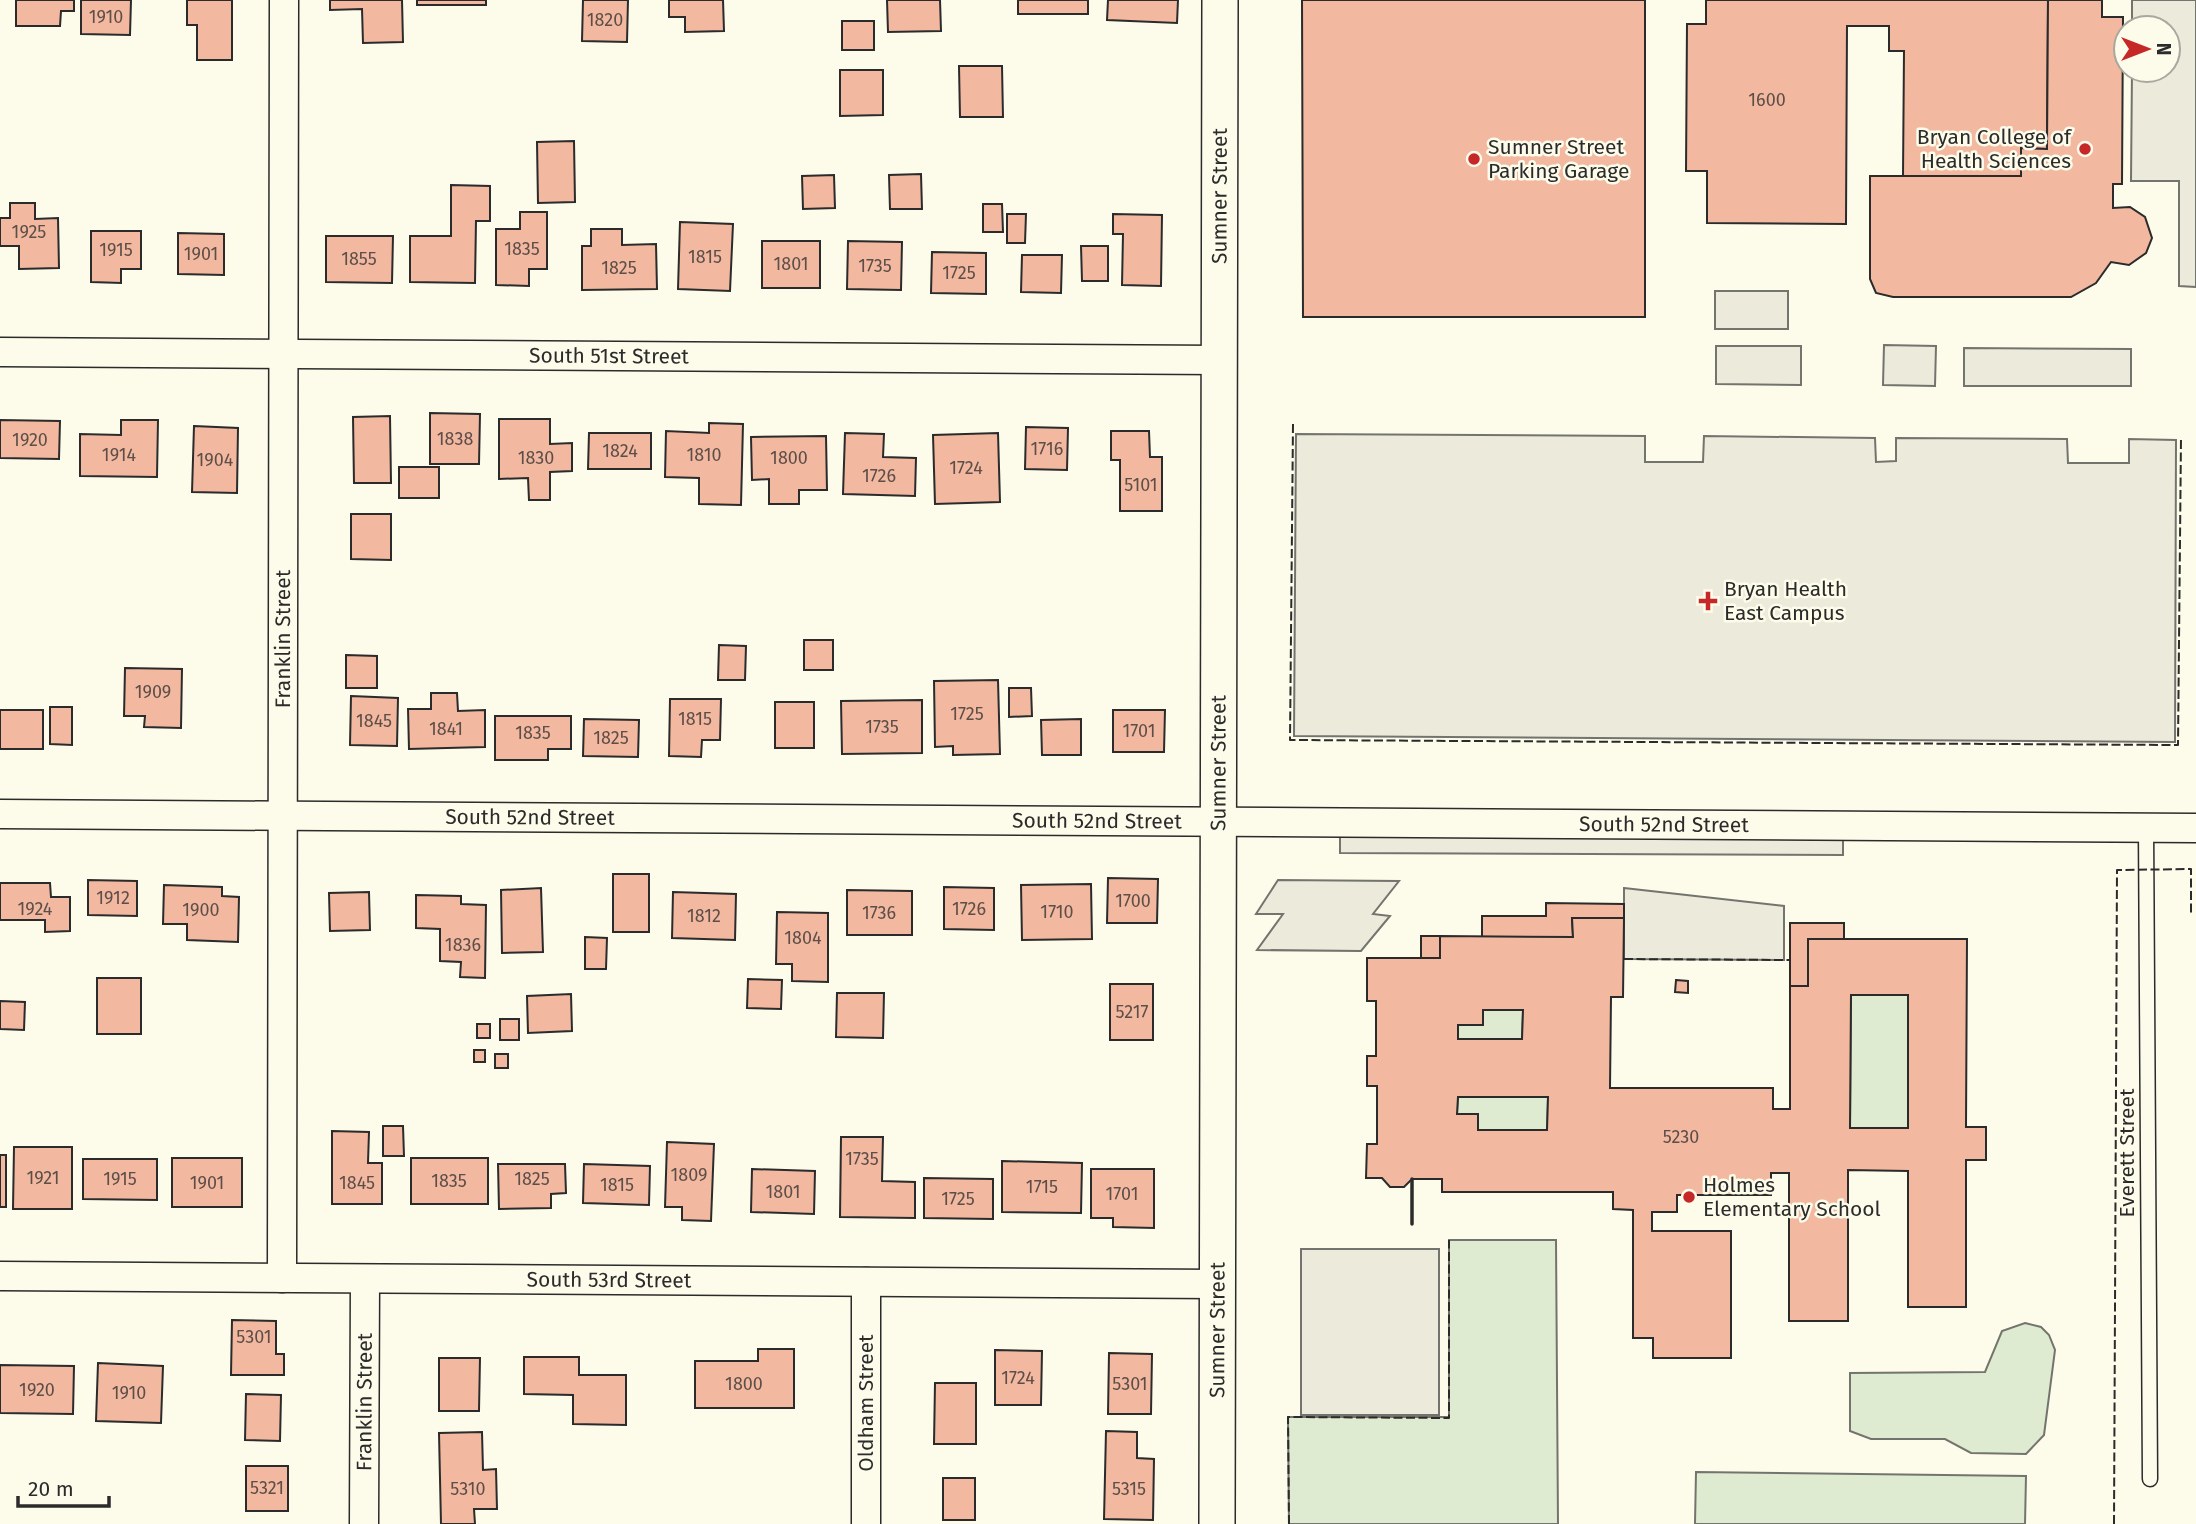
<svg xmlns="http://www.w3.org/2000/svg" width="2196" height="1524" font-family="'Fira Sans',sans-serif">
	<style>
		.green { fill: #deebd1; stroke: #74746e; stroke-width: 2 }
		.parking { fill: #eceadb; stroke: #74746e; stroke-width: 2 }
		.building { fill: #f2b8a0; stroke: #2b2b2b; stroke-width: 2; fill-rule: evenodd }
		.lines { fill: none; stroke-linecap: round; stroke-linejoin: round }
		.service-casing { stroke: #2b2b2b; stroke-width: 17 }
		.minor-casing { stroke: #2b2b2b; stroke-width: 31 }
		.tertiary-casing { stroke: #2b2b2b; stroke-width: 38 }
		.service { stroke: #fdfbea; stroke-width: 14 }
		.minor { stroke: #fdfbea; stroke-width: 28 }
		.tertiary { stroke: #fdfbea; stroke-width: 35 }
		.fence { stroke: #2b2b2b; stroke-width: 2; stroke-dasharray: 9 3.5; stroke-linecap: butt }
		.wall { stroke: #2b2b2b; stroke-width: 3.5 }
		.poi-dot { fill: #c62828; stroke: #fdfbea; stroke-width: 2.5 }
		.labels { text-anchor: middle; stroke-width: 5; stroke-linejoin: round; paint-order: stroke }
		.number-label { font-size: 18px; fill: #5d4e48 }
		.poi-label { font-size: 21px; fill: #2b2b2b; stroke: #fdfbea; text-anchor: start }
		.street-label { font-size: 21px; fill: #2b2b2b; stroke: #fdfbea }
	</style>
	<rect width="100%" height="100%" fill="#fdfbea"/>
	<g class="green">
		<polygon points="1851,995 1908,995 1908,1128 1850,1128"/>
		<polygon points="1483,1010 1523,1010 1522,1039 1458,1039 1458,1025"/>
		<polygon points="1458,1097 1548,1097 1547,1130 1478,1130 1478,1114 1457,1114"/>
		<polygon points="1449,1240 1556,1240 1558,1524 1289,1524 1288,1417 1449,1417"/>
		<polygon points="2025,1323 2041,1327 2049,1335 2055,1350 2044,1435 2026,1454 1971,1453 1945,1439 1871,1439 1850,1431 1850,1373 1985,1372 2002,1331"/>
		<polygon points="1696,1472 2026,1476 2025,1524 1695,1524"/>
	</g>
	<g class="parking">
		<polygon points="2132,0 2196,0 2196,287 2179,286 2179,181 2131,181 2132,70 2168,70 2168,28 2132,28"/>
		<rect x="1715" y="291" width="73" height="38"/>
		<polygon points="1884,345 1936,346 1935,386 1883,385"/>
		<polygon points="1716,346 1801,346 1801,385 1716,384"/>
		<polygon points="1964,348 2131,349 2131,386 1964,386"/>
		<polygon points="1296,434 1645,436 1645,462 1703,462 1704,436 1875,438 1876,462 1896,461 1896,438 2067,439 2068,463 2129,463 2129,439 2176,440 2175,742 1294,736"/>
		<polygon points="1340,823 1843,826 1843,855 1340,853"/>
		<polygon points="1278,880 1399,881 1373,914 1390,916 1361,951 1257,950 1283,914 1256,914"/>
		<polygon points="1624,888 1784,906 1784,960 1624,959"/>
		<rect x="1301" y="1249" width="138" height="166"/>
	</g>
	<g class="building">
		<polygon points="16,0 74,0 74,11 61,11 60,26 16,26"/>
		<polygon points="81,0 131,0 130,35 81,34"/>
		<polygon points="187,0 232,0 232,60 197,60 197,25 187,25"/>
		<polygon points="330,0 402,0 403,42 363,43 362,9 330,10"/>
		<rect x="417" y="0" width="69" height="5"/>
		<polygon points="583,0 628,0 627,42 582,41"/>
		<polygon points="669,0 723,0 724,31 685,32 685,17 669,17"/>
		<polygon points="887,0 940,0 941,31 888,32"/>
		<rect x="1018" y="0" width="70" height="14"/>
		<polygon points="1108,0 1178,0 1177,23 1107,20"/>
		<polygon points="1302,0 1645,0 1645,317 1303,317"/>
		<polygon points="1706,0 2048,0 2047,149 2021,148 2021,176 1903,176 1904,51 1889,51 1889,26 1847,26 1846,224 1707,223 1707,171 1686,171 1687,24 1706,24"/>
		<polygon points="2048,0 2102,0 2102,17 2123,17 2122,184 2113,184 2113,208 2130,207 2145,217 2152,238 2146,253 2129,265 2111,262 2096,283 2071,297 1893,297 1876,293 1870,279 1870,176 2021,176 2021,148 2047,149"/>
		<rect x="842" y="21" width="32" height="29"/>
		<polygon points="959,66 1002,66 1003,117 960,117"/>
		<polygon points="840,70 883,70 883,115 840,116"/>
		<polygon points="574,141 575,202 538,203 537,142"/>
		<polygon points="921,174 922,209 890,209 889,175"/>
		<polygon points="834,175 835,208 803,209 802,176"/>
		<polygon points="451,185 490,186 490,221 476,221 475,283 410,282 410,236 451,236"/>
		<polygon points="10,203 35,203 35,219 58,218 59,268 19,269 19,246 0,246 0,218 10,218"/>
		<polygon points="983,204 1002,204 1003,232 983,232"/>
		<polygon points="520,212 547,212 547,269 529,269 529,286 496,285 496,229 520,229"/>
		<polygon points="1007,214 1026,214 1025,243 1007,243"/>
		<polygon points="1113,214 1162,215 1161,286 1122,285 1123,234 1113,234"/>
		<polygon points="680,222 733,224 730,291 678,289"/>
		<polygon points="591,229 622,229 622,245 656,244 657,289 582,290 582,246 591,246"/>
		<polygon points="91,231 141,231 141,269 121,269 121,283 91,282"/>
		<polygon points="178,233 224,234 224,275 178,274"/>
		<polygon points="326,236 393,236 392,283 326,282"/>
		<rect x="762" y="241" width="58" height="47"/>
		<polygon points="848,241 902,242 901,290 847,289"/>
		<polygon points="1081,246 1108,246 1108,281 1082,281"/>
		<polygon points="932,252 986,253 986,294 931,293"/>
		<polygon points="1022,255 1062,255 1061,293 1021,292"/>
		<polygon points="430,413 480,414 479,464 430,464"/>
		<polygon points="390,416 391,483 354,483 353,417"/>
		<polygon points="499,419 550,419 550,444 572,443 572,471 550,472 550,500 529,500 528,478 499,479"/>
		<polygon points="0,420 60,421 59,459 0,458"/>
		<polygon points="121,420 158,420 157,477 80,476 80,434 121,435"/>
		<polygon points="709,423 743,424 741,505 699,504 699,478 665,477 666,431 709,433"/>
		<polygon points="194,426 238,428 237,493 192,492"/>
		<polygon points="1026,427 1068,428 1067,470 1025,469"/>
		<polygon points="1111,431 1149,431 1150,457 1162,457 1162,511 1120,511 1120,460 1111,460"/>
		<polygon points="589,433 651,433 651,469 588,469"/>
		<polygon points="845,433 884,434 883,457 916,458 915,496 843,494"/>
		<polygon points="998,433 1000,502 935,504 933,435"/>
		<polygon points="826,436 827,490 799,490 799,504 769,504 769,479 752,480 751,437"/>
		<rect x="399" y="467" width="40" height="31"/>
		<polygon points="351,514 391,514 391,560 351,559"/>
		<rect x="804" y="640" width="29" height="30"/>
		<polygon points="719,645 746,646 745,680 718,680"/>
		<polygon points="346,655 377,656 377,688 346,688"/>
		<polygon points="125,668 182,669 181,728 144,727 145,716 124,716"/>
		<polygon points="998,680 1000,754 953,755 953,746 935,747 934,681"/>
		<polygon points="1009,688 1031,688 1032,716 1009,717"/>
		<polygon points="431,693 457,693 458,711 485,710 485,747 409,749 408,709 431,709"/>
		<polygon points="351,696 398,698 397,746 350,745"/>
		<polygon points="670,699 721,699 720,740 702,740 701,757 669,756"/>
		<polygon points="922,700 922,753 842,754 841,701"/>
		<rect x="775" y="702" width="39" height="46"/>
		<polygon points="50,707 72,707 72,745 50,744"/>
		<rect x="0" y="710" width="43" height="39"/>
		<polygon points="1113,710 1165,710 1164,752 1113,752"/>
		<polygon points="495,716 571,716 571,749 548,749 548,760 495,760"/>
		<polygon points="584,719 639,720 638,757 583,756"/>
		<polygon points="1081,719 1081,755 1042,755 1041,720"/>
		<rect x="613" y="874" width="36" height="58"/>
		<polygon points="1108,878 1158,879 1157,923 1107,923"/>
		<polygon points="88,880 137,881 137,916 88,915"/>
		<polygon points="0,883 50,883 51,897 70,897 70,931 45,932 45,920 0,920"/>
		<polygon points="1091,884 1092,939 1022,940 1021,885"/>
		<polygon points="164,885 222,887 222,896 239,897 238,942 187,940 187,924 163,924"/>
		<polygon points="944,887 994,888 994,930 944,929"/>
		<polygon points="541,888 543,952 502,953 501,890"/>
		<polygon points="847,890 912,891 912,935 847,935"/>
		<polygon points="369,892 370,930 330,931 329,893"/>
		<polygon points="673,892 736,894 735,940 672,938"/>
		<polygon points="416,895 461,896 461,904 486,905 485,978 460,977 461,962 440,961 440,929 416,928"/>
		<polygon points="1546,903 1624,904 1624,918 1572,918 1573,937 1482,937 1482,916 1546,916"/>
		<polygon points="777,912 828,913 828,982 792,981 792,964 776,964"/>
		<path d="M1572,918H1624L1623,997H1611L1610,1088H1773V1109H1790V986H1808V939H1967L1966,1127H1986V1160H1966V1307H1908V1171L1848,1170V1321H1789V1173H1771V1195H1677V1212H1652V1231H1731V1358H1653V1338H1633V1210L1613,1209V1192H1442V1179H1412L1404,1187H1390L1382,1178H1366L1367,1144H1377V1086H1367V1056H1376V1001H1367V958H1440V936L1573,937ZM1851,995H1908V1128H1850ZM1483,1010H1523L1522,1039H1458V1025H1483ZM1458,1097H1548L1547,1130H1478V1114H1457Z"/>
		<polygon points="1790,923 1844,923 1844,939 1808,939 1808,986 1790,986"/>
		<rect x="1421" y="936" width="19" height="22"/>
		<polygon points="585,937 607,938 606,969 585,969"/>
		<rect x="97" y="978" width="44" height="56"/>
		<polygon points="748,979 782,980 781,1009 747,1008"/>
		<polygon points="1676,980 1688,981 1688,993 1675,992"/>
		<rect x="1110" y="984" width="43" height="56"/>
		<polygon points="837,993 884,993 883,1038 836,1037"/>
		<polygon points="571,994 572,1031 528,1033 527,996"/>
		<polygon points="0,1001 25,1002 24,1030 0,1029"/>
		<rect x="500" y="1019" width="19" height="21"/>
		<rect x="477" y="1024" width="13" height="14"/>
		<rect x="474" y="1050" width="11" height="12"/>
		<rect x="495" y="1054" width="13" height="14"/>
		<polygon points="383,1126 403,1126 404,1156 383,1156"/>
		<polygon points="332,1131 369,1132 368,1163 382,1163 382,1204 332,1204"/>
		<polygon points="841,1137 883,1137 882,1181 915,1182 915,1218 840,1217"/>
		<polygon points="667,1142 714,1144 711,1221 682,1220 682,1207 665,1207"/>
		<polygon points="14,1147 72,1147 72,1209 13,1209"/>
		<rect x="0" y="1155" width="6" height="52"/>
		<rect x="172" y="1158" width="70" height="49"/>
		<rect x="411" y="1158" width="77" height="46"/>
		<polygon points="83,1159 157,1159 157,1200 83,1199"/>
		<polygon points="1002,1161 1082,1163 1081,1213 1002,1212"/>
		<polygon points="498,1164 565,1164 566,1193 551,1194 551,1208 499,1209"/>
		<polygon points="584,1164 650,1166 649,1205 583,1203"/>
		<polygon points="752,1169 815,1171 814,1214 751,1212"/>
		<polygon points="1091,1169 1154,1169 1154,1228 1113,1227 1113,1218 1091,1218"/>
		<polygon points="924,1178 993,1179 993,1219 924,1218"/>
		<polygon points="232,1320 276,1321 276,1354 284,1354 284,1375 231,1375"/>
		<polygon points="758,1349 794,1349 794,1408 695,1408 695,1361 758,1361"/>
		<polygon points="995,1350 1042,1351 1041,1405 995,1405"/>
		<polygon points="1109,1353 1152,1354 1151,1414 1108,1414"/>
		<polygon points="524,1357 579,1357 579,1375 626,1375 626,1425 573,1424 573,1395 524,1394"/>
		<polygon points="439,1358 480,1358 479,1411 439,1411"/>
		<polygon points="98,1363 163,1366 161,1423 96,1421"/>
		<polygon points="0,1365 74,1366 73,1414 0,1413"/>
		<polygon points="935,1383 976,1383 976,1444 934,1444"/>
		<polygon points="246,1394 281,1395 280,1441 245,1440"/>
		<polygon points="1106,1431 1137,1432 1137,1458 1154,1459 1153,1520 1104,1519"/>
		<polygon points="482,1432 483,1470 496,1469 497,1509 474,1509 475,1524 441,1524 439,1433"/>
		<rect x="246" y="1466" width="42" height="45"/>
		<rect x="943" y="1478" width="32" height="42"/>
	</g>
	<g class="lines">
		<defs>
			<polyline id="service" points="2146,827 2150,1479"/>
			<g id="minor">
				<path id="s1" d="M0,352L1220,360"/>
				<path id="s2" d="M0,814L2196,828"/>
				<path id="s3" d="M0,1276L1218,1284"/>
				<path id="s4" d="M282,1278L284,0"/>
				<path id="s5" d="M364,1524L365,1279"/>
				<polyline points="866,1524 866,1282"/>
			</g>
			<g id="tertiary">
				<path id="s6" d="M1217,1524L1220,0"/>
			</g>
		</defs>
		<use href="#service" class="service-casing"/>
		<use href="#minor" class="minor-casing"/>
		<use href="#tertiary" class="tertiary-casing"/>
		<use href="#service" class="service"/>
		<use href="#minor" class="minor"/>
		<use href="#tertiary" class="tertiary"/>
		<g class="fence">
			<polyline points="1293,424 1290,740 2178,745 2181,438"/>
			<polyline points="1624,959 1790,960 1790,965"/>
			<polyline points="1289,1524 1288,1417 1449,1418 1449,1240"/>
			<polyline points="2114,1524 2117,870 2191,869 2191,916"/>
		</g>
		<polyline class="wall" points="1412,1179 1412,1224"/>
	</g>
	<g class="poi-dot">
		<circle cx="2085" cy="149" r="7"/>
		<circle cx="1474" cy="159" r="7"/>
		<path d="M1704.5 590.5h7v7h7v7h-7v7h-7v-7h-7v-7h7z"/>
		<circle cx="1689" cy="1197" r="7"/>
	</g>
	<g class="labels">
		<g class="number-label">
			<text x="106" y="23">1910</text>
			<text x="605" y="26">1820</text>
			<text x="1767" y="106">1600</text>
			<text x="29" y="238">1925</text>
			<text x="522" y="255">1835</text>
			<text x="116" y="256">1915</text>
			<text x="201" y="260">1901</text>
			<text x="705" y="263">1815</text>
			<text x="359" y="265">1855</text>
			<text x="791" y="270">1801</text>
			<text x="875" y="272">1735</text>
			<text x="619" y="274">1825</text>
			<text x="959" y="279">1725</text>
			<text x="455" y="445">1838</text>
			<text x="30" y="446">1920</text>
			<text x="1047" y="455">1716</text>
			<text x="620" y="457">1824</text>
			<text x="119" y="461">1914</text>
			<text x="704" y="461">1810</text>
			<text x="536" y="464">1830</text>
			<text x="789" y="464">1800</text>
			<text x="215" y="466">1904</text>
			<text x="966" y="474">1724</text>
			<text x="879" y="482">1726</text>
			<text x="1141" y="491">5101</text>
			<text x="153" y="698">1909</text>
			<text x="967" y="720">1725</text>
			<text x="695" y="725">1815</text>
			<text x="374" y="727">1845</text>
			<text x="882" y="733">1735</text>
			<text x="446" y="735">1841</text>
			<text x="1139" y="737">1701</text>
			<text x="533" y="739">1835</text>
			<text x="611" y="744">1825</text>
			<text x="113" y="904">1912</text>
			<text x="1133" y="907">1700</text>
			<text x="35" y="915">1924</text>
			<text x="969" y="915">1726</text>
			<text x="201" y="916">1900</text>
			<text x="1057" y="918">1710</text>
			<text x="879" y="919">1736</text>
			<text x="704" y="922">1812</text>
			<text x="803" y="944">1804</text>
			<text x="463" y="951">1836</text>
			<text x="1132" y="1018">5217</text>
			<text x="1681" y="1143">5230</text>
			<text x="862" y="1165">1735</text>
			<text x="689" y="1181">1809</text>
			<text x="43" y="1184">1921</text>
			<text x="120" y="1185">1915</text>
			<text x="532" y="1185">1825</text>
			<text x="449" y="1187">1835</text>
			<text x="207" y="1189">1901</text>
			<text x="357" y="1189">1845</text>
			<text x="617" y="1191">1815</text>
			<text x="1042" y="1193">1715</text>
			<text x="783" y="1198">1801</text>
			<text x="1122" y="1200">1701</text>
			<text x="958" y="1205">1725</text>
			<text x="254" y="1343">5301</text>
			<text x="1018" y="1384">1724</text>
			<text x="744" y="1390">1800</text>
			<text x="1130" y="1390">5301</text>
			<text x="37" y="1396">1920</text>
			<text x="129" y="1399">1910</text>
			<text x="267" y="1494">5321</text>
			<text x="468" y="1495">5310</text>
			<text x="1129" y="1495">5315</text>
		</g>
		<g class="poi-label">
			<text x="2071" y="144" text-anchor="end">Bryan College of<tspan x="2071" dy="24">Health Sciences</tspan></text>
			<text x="1488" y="154">Sumner Street<tspan x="1488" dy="24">Parking Garage</tspan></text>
			<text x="1724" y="596">Bryan Health<tspan x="1724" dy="24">East Campus</tspan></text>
			<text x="1703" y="1192">Holmes<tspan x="1703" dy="24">Elementary School</tspan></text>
		</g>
		<g class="street-label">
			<text dy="7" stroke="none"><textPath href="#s6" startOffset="1328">Sumner Street</textPath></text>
			<text dy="7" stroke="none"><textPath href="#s1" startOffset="609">South 51st Street</textPath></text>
			<text dy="7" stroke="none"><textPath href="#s4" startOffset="639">Franklin Street</textPath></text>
			<text dy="7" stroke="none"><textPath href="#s6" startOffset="761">Sumner Street</textPath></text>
			<text dy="7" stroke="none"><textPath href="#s2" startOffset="530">South 52nd Street</textPath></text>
			<text dy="7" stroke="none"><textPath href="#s2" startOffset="1097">South 52nd Street</textPath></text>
			<text dy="7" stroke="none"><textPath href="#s2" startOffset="1664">South 52nd Street</textPath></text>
			<text transform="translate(2127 1153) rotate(-90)" y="7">Everett Street</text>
			<text dy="7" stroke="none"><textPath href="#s3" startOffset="609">South 53rd Street</textPath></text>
			<text dy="7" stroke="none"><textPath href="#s6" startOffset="194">Sumner Street</textPath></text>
			<text dy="7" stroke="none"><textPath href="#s5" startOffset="122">Franklin Street</textPath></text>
			<text transform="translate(866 1403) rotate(-90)" y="7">Oldham Street</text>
		</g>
	</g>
	<g transform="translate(2147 49) rotate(90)"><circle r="33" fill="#fdfbea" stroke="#a9a89e" stroke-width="2"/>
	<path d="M0-5L12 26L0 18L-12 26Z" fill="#c62828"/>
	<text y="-10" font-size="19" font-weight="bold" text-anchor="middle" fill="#2b2b2b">N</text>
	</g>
	<path d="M18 1496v10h91v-10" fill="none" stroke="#2b2b2b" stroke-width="3.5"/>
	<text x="28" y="1496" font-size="21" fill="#2b2b2b" stroke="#fdfbea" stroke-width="5" paint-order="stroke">20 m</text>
</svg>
